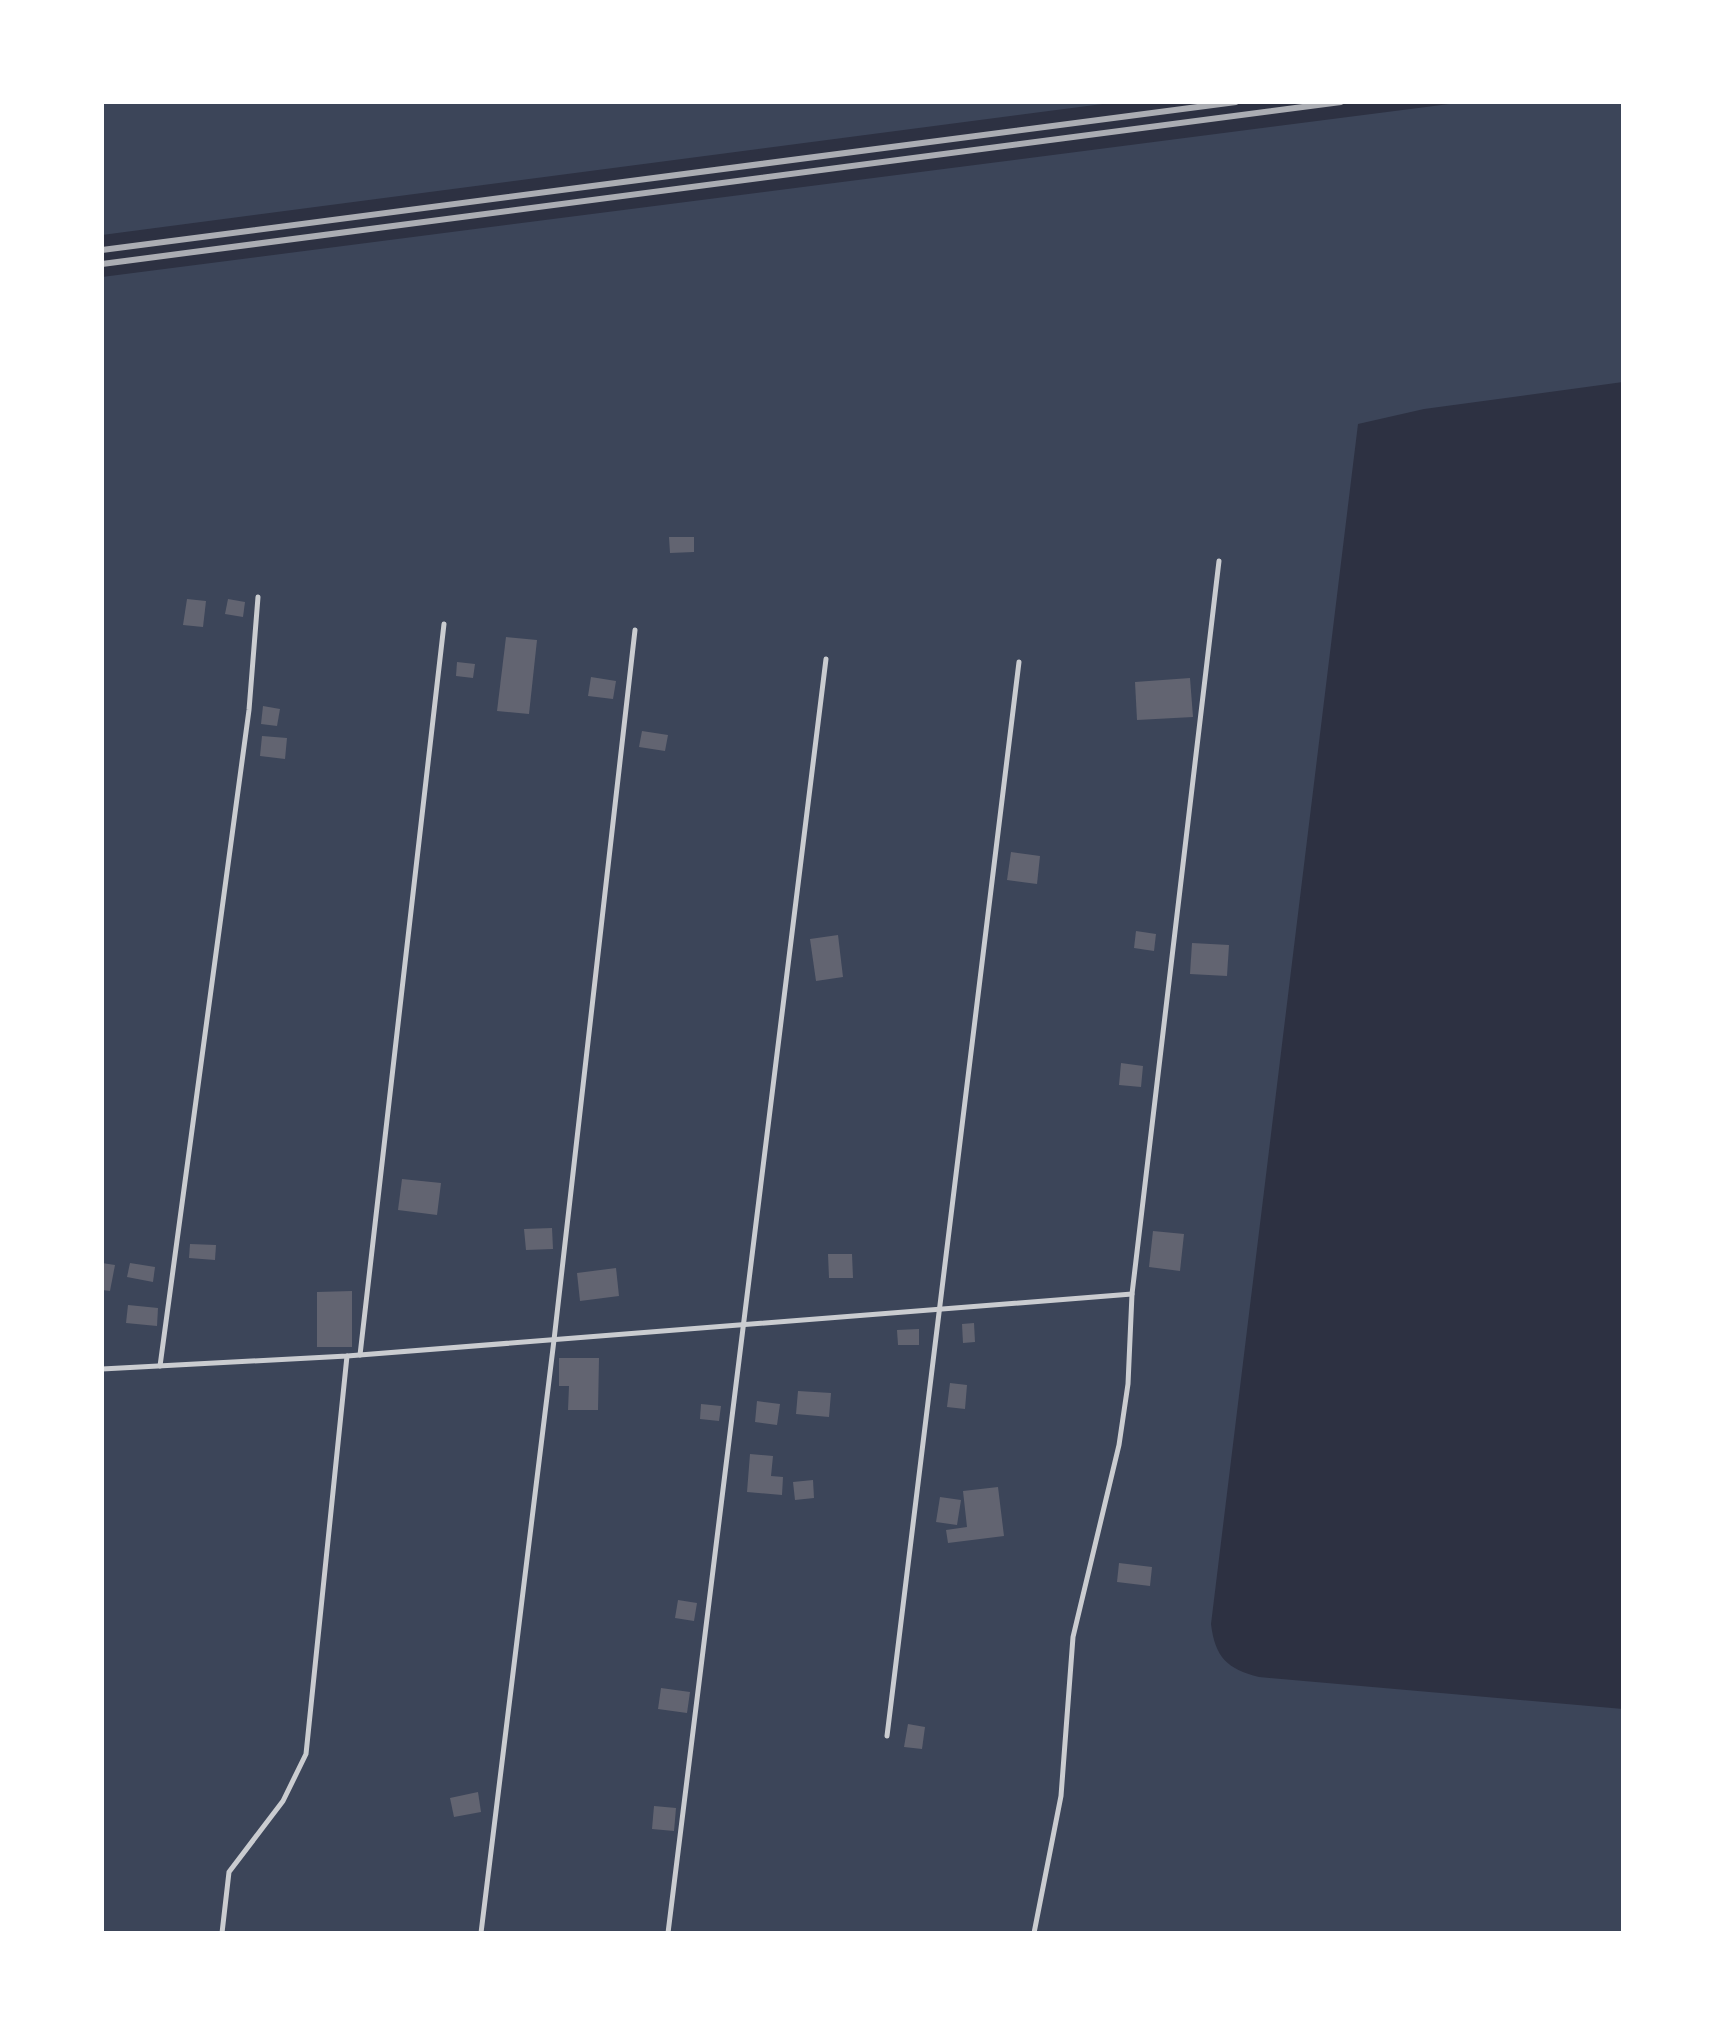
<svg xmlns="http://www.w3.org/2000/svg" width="1725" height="2035" font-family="Montserrat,sans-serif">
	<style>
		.green { fill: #3c4559 }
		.building { fill: #626471 }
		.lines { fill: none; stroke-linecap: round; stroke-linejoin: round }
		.service { stroke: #caccd0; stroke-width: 5 }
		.rail { stroke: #abadb3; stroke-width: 6 }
	</style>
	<rect width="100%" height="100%" fill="#2d3142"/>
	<g class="green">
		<polygon points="102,102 1118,102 102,235"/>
		<path d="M1465,102H1623V382L1424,409L1358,424L1211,1624C1215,1657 1227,1669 1259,1677L1623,1709V1933H102V277Z"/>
	</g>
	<g class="building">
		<polygon points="669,537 694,537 694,552 670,553"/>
		<polygon points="187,599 206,601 203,627 183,625"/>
		<polygon points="228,599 245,602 243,617 225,614"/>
		<polygon points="506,637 537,640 529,714 497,711"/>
		<polygon points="457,662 475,664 473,678 456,676"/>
		<polygon points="591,677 616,681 613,699 588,696"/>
		<polygon points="1190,678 1193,717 1137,720 1135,682"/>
		<polygon points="263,706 280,709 277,726 261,724"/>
		<polygon points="642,731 668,735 665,751 639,747"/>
		<polygon points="262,736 287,738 285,759 260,756"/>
		<polygon points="1011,852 1040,856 1037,884 1007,880"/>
		<polygon points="1136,931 1156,934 1154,951 1134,948"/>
		<polygon points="838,935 843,977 816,981 810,939"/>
		<polygon points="1192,943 1229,945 1227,976 1190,974"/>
		<polygon points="1121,1063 1143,1066 1141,1087 1119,1085"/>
		<polygon points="402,1179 441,1183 437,1215 398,1210"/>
		<polygon points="552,1228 553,1249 526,1250 524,1229"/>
		<polygon points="1153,1231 1184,1234 1180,1271 1149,1267"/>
		<polygon points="190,1244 216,1245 215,1260 189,1258"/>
		<polygon points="828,1254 852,1254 853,1278 829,1278"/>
		<polygon points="102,1263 115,1265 110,1291 102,1290"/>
		<polygon points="130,1263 155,1267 153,1282 127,1277"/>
		<polygon points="616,1268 619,1296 580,1301 577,1273"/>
		<polygon points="352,1291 352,1347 317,1347 317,1292"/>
		<polygon points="128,1305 158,1308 157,1326 126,1323"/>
		<polygon points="974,1323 975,1342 963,1343 962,1324"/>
		<polygon points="919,1329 919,1345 898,1345 897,1330"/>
		<polygon points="559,1358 599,1358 598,1410 568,1410 569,1386 559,1386"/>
		<polygon points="950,1383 967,1385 965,1409 947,1407"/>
		<polygon points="798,1391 831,1393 829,1417 796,1414"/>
		<polygon points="757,1401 780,1404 777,1425 755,1422"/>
		<polygon points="701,1404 721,1406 719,1421 700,1419"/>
		<polygon points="750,1454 773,1456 771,1476 783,1477 782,1495 747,1492"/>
		<polygon points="813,1480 814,1498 795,1500 793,1482"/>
		<polygon points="998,1487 1004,1536 948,1543 946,1530 967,1527 963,1491"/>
		<polygon points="940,1497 961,1500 957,1525 936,1522"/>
		<polygon points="1119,1563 1152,1567 1150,1586 1117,1582"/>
		<polygon points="678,1600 697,1603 694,1621 675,1618"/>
		<polygon points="661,1688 690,1692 687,1713 658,1709"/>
		<polygon points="908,1724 925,1727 922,1749 904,1747"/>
		<polygon points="478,1792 481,1812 454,1817 450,1798"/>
		<polygon points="654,1806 676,1808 674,1831 652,1829"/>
	</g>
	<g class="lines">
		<g class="service">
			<polyline points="360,1355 444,624"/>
			<polyline points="160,1366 249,710 258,597"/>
			<polyline points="102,1369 347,1356 1132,1294"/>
			<polyline points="887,1736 1019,662"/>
			<polyline points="222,1933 229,1872 283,1801 306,1754 347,1356"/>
			<polyline points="481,1933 554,1340 635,630"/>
			<polyline points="668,1933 826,659"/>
			<polyline points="1034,1933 1061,1796 1073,1637 1119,1445 1128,1384 1132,1294 1219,561"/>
		</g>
		<g class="rail">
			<polyline points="102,250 1236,102"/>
			<polyline points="102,264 1341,102"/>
		</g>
	</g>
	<rect width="1725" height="2035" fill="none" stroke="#ffffff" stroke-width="208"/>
</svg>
